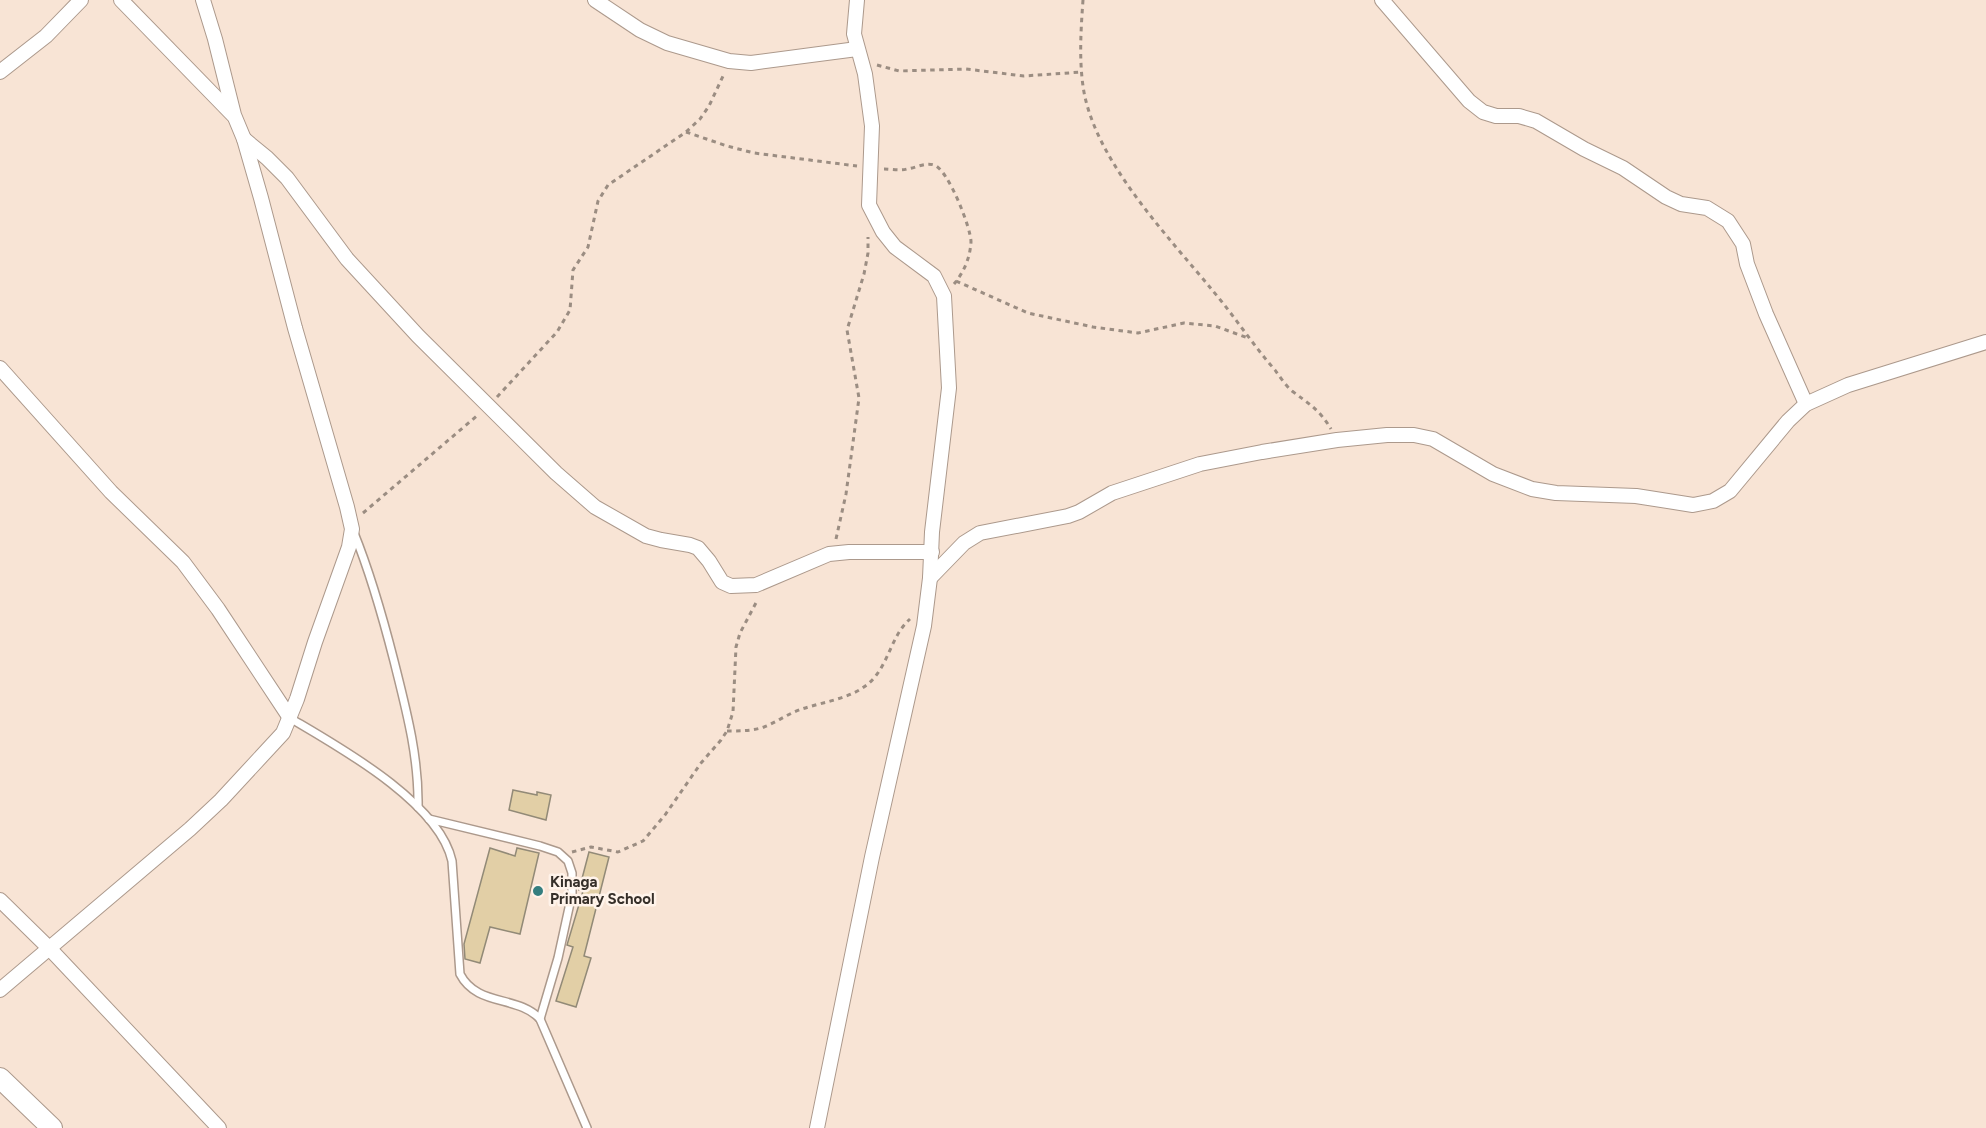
<svg xmlns="http://www.w3.org/2000/svg" width="1986" height="1128" font-family="Figtree,sans-serif">
	<style>
		.building { fill: #e2cfa6; stroke: #928a77; stroke-width: 1.5 }
		.lines { fill: none; stroke-linecap: round; stroke-linejoin: round }
		.lane-casing { stroke: #ac998c; stroke-width: 10 }
		.street-casing { stroke: #ac998c; stroke-width: 16 }
		.secondary-casing { stroke: #ac998c; stroke-width: 22 }
		.path { stroke: #9b8d82; stroke-width: 3; stroke-dasharray: 4.5 4.5; stroke-linecap: butt }
		.lane { stroke: #fff; stroke-width: 7 }
		.street { stroke: #fff; stroke-width: 14 }
		.secondary { stroke: #fff; stroke-width: 20 }
		.poi-dot { fill: #357e7f; stroke: #fff3ea; stroke-width: 2 }
		.labels { text-anchor: middle; stroke-width: 5; stroke-linejoin: round; paint-order: stroke }
		.poi-label { font-size: 15px; font-weight: bold; fill: #362f29; stroke: #fff3ea; text-anchor: start }
	</style>
	<rect width="100%" height="100%" fill="#f8e4d5"/>
	<g class="building">
		<polygon points="513,790 537,795 537,792 551,795 546,820 509,810"/>
		<polygon points="490,848 515,856 517,848 539,853 520,934 490,927 480,963 465,959 464,944"/>
		<polygon points="589,852 609,857 584,956 591,958 576,1007 556,1001 573,947 567,945 583,891 579,890"/>
	</g>
	<g class="lines">
		<defs>
			<g id="lane">
				<path d="M354,533C371,575 383,618 394,661C406,709 419,757 418,807"/>
				<path d="M290,718C339,747 439,802 452,861L460,974C477,1007 518,995 540,1019L587,1128"/>
				<polyline points="429,819 540,846 558,852 568,861 572,873 572,894 558,958 540,1019"/>
			</g>
			<g id="street">
				<polyline points="121,0 233,115"/>
				<polyline points="595,0 640,30 667,43 729,61 751,63 857,49"/>
				<polyline points="1382,0 1469,101 1483,112 1496,116 1519,116 1536,121 1584,149 1623,168 1666,197 1681,204 1707,208 1728,221 1743,244 1747,264 1766,314 1806,404"/>
				<polyline points="0,72 46,36 81,0"/>
				<polyline points="244,139 267,158 287,178 347,259 418,336 556,473 595,507 646,536 661,540 690,545 698,548 709,561 722,582 731,586 756,585 829,554 849,552 932,552"/>
				<polyline points="0,368 111,492 183,562 218,609 290,718"/>
				<polyline points="930,578 964,543 980,533 1068,516 1079,512 1112,493 1200,464 1262,452 1337,440 1387,435 1414,435 1433,439 1493,474 1532,489 1556,493 1636,496 1693,505 1713,501 1730,491 1788,421 1806,404 1848,385 1986,342"/>
				<polyline points="0,900 50,949 219,1128"/>
				<polyline points="0,990 190,829 221,800 283,733 297,699 315,642 349,547 352,529 347,507 295,328 261,198 244,139 234,115 215,39 203,0"/>
				<polyline points="817,1128 872,857 924,626 930,578 932,532 949,388 944,296 934,276 895,247 883,232 869,205 872,126 865,74 854,34 857,0"/>
			</g>
			<polyline id="secondary" points="0,1078 52,1128"/>
		</defs>
		<use href="#lane" class="lane-casing"/>
		<use href="#street" class="street-casing"/>
		<use href="#secondary" class="secondary-casing"/>
		<g class="path">
			<path d="M1083,0C1081,28 1079,58 1083,86C1093,159 1168,236 1213,291C1235,317 1253,345 1275,370C1280,377 1286,386 1292,391C1309,404 1319,409 1331,429"/>
			<polyline points="877,65 899,71 966,69 1024,76 1082,72"/>
			<polyline points="686,132 727,146 754,153 857,166"/>
			<path d="M884,169C891,169 900,171 907,169C916,168 925,162 934,165C948,169 971,228 971,242C970,258 964,272 954,284"/>
			<polyline points="956,281 1028,313 1093,327 1138,333 1184,323 1215,326 1248,338"/>
			<polyline points="497,397 557,332 570,310 573,270 588,247 598,201 608,185 686,132 700,119 709,106 724,74"/>
			<polyline points="363,513 479,414"/>
			<polyline points="836,539 846,494 859,398 847,330 864,274 868,253 868,237"/>
			<path d="M727,731C740,731 752,731 764,727C777,722 789,713 802,709C826,701 857,698 874,678C890,659 892,635 910,619"/>
			<polyline points="572,852 591,847 618,852 643,841 665,815 701,763 721,740 727,731 733,712 736,647 740,633 758,599"/>
		</g>
		<use href="#lane" class="lane"/>
		<use href="#street" class="street"/>
		<use href="#secondary" class="secondary"/>
	</g>
	<circle class="poi-dot" cx="538" cy="891" r="6"/>
	<g class="labels">
		<g class="poi-label">
			<text x="550" y="887">Kinaga<tspan x="550" dy="17">Primary School</tspan></text>
		</g>
	</g>
</svg>
